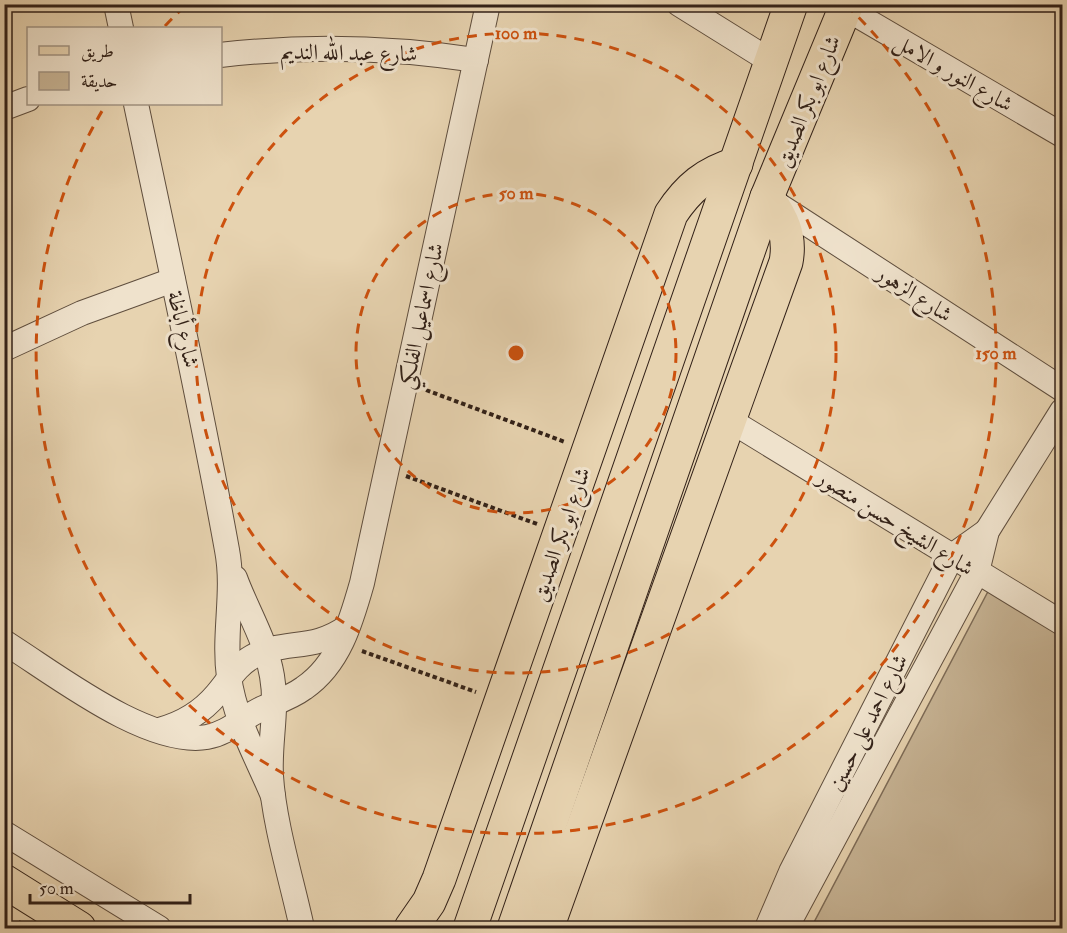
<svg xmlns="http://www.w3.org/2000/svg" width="1067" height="933" font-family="'IM FELL Double Pica',Amiri,serif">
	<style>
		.green { fill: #c8b596; stroke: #7d6b57; stroke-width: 1.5 }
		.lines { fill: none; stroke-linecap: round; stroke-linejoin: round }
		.street-casing { stroke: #5f4e3e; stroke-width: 26 }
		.primary-casing { stroke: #322118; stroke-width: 35 }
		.path { stroke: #322118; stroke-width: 4; stroke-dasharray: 4.5 3; stroke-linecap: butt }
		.street { stroke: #efe2cc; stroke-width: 24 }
		.primary { stroke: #e7d3b0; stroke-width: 33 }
		.ring { fill: none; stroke: #cd510e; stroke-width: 3; stroke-dasharray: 10 8 }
		.labels { text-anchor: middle; stroke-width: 6; stroke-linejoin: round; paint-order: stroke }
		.street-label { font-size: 22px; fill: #322118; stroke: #efe2cc }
		.centre { fill: #cd510e; stroke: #efe2cc; stroke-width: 3 }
		.ring-label { font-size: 18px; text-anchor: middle; font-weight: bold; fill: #cd510e; stroke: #efe2cc; stroke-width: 6; stroke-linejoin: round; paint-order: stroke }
	</style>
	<rect width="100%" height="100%" fill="#e7d3b0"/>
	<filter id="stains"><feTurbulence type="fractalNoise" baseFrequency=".00333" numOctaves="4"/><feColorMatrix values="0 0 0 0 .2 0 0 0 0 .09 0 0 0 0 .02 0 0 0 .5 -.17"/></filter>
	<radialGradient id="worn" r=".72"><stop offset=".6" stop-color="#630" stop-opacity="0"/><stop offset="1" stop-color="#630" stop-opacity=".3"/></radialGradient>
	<polygon class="green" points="993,582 1062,626 1062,928 811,928"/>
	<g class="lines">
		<defs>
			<g id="street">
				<polyline points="116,4 121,28"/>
				<polyline points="679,4 772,62"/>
				<polyline points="845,8 1062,135"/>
				<path d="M220,55C306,45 391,47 476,60"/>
				<path d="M136,104C167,252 200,400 227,550C235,592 223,634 229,677C235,720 257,757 273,796"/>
				<polyline points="4,108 28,99"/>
				<polyline points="769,199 1062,389"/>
				<polyline points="4,349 82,313 173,280"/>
				<polyline points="731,421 1062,623"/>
				<path d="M235,578C247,611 266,640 272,676C278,710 269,742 271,776C274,824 292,881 302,928"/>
				<path d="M4,642C54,673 147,747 207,737C229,733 243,717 263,708C277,702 292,697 304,688C339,664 351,622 362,583L488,4"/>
				<path d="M159,730C182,724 202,712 217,694C229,680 236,666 252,657C283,639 313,652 347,627"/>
				<polyline points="4,833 159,928"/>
				<polyline points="767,928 791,872 952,556 987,531"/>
				<polyline points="786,928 977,572 987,531 1062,411"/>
			</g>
			<g id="primary">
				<polyline points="4,881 79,928"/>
				<path d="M411,928L429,902L439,879L671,214C688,188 706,173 736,164"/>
				<polyline points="470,928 791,4"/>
				<polyline points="514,928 767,197 847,4"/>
				<path d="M547,928L786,262C791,236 782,218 767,197"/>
			</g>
		</defs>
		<use href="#street" class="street-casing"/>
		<use href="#primary" class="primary-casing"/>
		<g class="path">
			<polyline points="426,390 565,442"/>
			<polyline points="406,476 537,524"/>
			<polyline points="362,651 476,692"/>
			<polyline points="17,928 21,921"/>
		</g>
		<use href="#street" class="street"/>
		<use href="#primary" class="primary"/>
	</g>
	<g class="ring">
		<circle cx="516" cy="353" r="160"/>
		<circle cx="516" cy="353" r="320"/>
		<path d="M165 26A480 480 0 0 1 186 5M846 5A480 480 0 1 1 105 106"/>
	</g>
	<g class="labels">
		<g class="street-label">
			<text transform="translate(349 52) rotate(1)" y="8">شارع عبد الله النديم</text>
			<text transform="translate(954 72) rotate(30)" y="8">شارع النور و الامل</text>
			<text transform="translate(807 101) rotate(-68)" y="8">شارع ابو بكر الصديق</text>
			<text transform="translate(915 293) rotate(33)" y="8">شارع الزهور</text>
			<text transform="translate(420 316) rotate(-78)" y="8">شارع اسماعيل الفلكي</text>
			<text transform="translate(184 329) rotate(77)" y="8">شارع أباظة</text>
			<text transform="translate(896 522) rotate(32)" y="8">شارع الشيخ حسن منصور</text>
			<text transform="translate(560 534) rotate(-71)" y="8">شارع ابو بكر الصديق</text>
			<text transform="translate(867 722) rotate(-63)" y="8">شارع احمد على حسين</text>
		</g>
	</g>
	<circle cx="516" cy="353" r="9" class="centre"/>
	<g class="ring-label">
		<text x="516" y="39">100 m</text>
		<text x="516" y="199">50 m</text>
		<text x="996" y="359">150 m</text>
	</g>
	<rect width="1067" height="933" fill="none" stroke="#e7d3b0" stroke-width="24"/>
	<rect x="6" y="6" width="1055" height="921" fill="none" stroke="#322118" stroke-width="3"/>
	<rect x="12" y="12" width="1043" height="909" fill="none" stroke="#322118" stroke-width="1.5"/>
	<rect x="27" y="27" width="195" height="78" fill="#efe2cc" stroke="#a39584" stroke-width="1.5"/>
	<rect x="39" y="46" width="30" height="9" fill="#e7d3b0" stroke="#a39584" stroke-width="1.5"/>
	<text x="81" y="57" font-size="18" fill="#322118">طريق</text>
	<rect x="39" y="72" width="30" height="18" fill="#c8b596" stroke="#a39584" stroke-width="1.5"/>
	<text x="81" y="87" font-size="18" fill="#322118">حديقة</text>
	<path d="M30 894v9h160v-9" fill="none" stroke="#322118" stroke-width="3"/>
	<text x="39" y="894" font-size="18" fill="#322118" stroke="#efe2cc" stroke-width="4.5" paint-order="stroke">50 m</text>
	<rect width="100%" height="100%" filter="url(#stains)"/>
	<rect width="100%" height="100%" fill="url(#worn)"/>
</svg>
